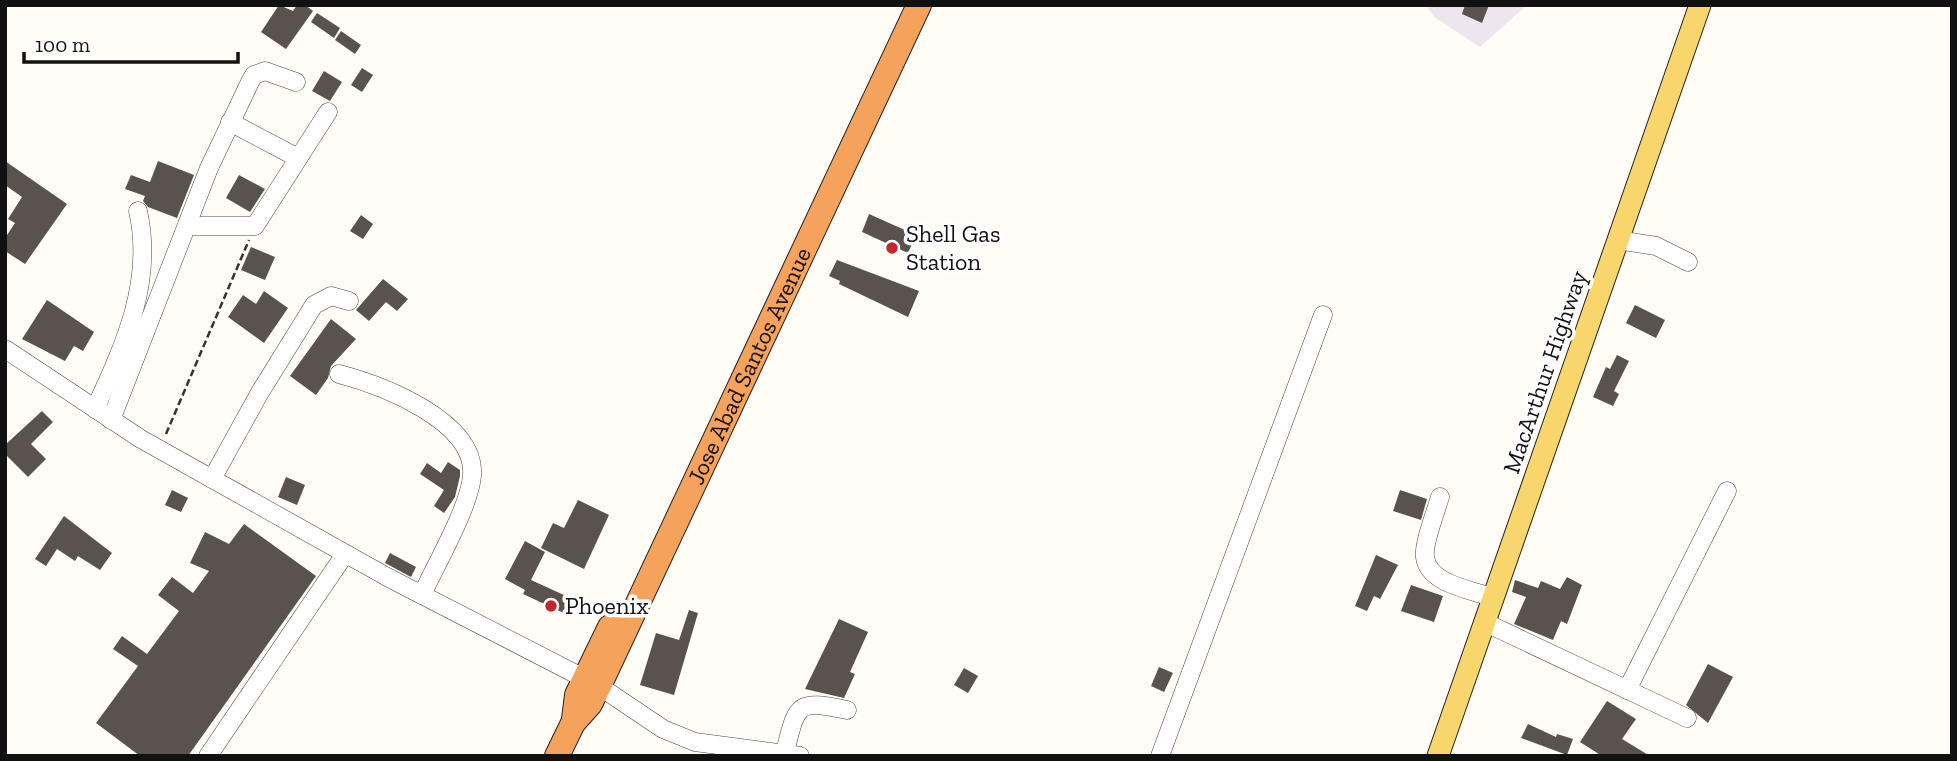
<svg xmlns="http://www.w3.org/2000/svg" width="1957" height="761" font-family="'Zilla Slab',serif">
	<style>
		.industrial { fill: #eee6ef }
		.building { fill: #5a524d }
		.lines { fill: none; stroke-linecap: round; stroke-linejoin: round }
		.minor-casing { stroke: #444; stroke-width: 19 }
		.major-casing { stroke: #222; stroke-width: 23 }
		.highway-casing { stroke: #222; stroke-width: 26 }
		.path { stroke: #333; stroke-width: 2.5; stroke-dasharray: 7 3.5; stroke-linecap: butt }
		.minor { stroke: #fff; stroke-width: 18 }
		.major { stroke: #f9d66b; stroke-width: 21 }
		.highway { stroke: #f5a25d; stroke-width: 24 }
		.poi-dot { fill: #c4262e; stroke: #fff; stroke-width: 2.5 }
		.labels { text-anchor: middle; stroke-width: 7; stroke-linejoin: round; paint-order: stroke }
		.poi-label { font-size: 24px; fill: #111; stroke: #fff; text-anchor: start }
		.street-label { font-size: 24px; fill: #111; stroke: #fff }
	</style>
	<rect width="100%" height="100%" fill="#fffdf5"/>
	<polygon class="industrial" points="1426,5 1527,5 1480,47 1434,17"/>
	<g class="building">
		<polygon points="279,5 293,11 297,5 305,5 313,11 286,49 261,32"/>
		<polygon points="1465,5 1489,5 1482,23 1462,14"/>
		<polygon points="317,13 340,28 334,38 311,22"/>
		<polygon points="341,31 361,45 355,54 335,40"/>
		<polygon points="362,68 373,75 362,92 351,85"/>
		<polygon points="324,71 342,82 330,101 312,91"/>
		<polygon points="5,161 67,204 25,264 5,251 5,238 15,223 8,219 22,197 5,185"/>
		<polygon points="158,161 194,175 177,218 148,207 143,201 145,196 125,189 131,175 150,182"/>
		<polygon points="239,175 265,189 250,212 226,198"/>
		<polygon points="869,214 916,235 908,253 862,232"/>
		<polygon points="361,215 373,224 363,239 350,231"/>
		<polygon points="251,247 275,257 265,280 241,270"/>
		<polygon points="837,260 919,291 908,317 839,284 840,281 829,276"/>
		<polygon points="383,279 408,299 397,311 386,302 369,321 356,310"/>
		<polygon points="264,291 288,308 264,343 228,317 243,295 256,304"/>
		<polygon points="47,300 94,332 83,351 74,346 65,361 22,339"/>
		<polygon points="1635,305 1665,320 1656,338 1626,323"/>
		<polygon points="331,319 356,339 331,366 328,378 316,395 290,376"/>
		<polygon points="1617,355 1629,361 1614,391 1619,394 1613,406 1593,397 1606,367 1610,369"/>
		<polygon points="42,411 53,422 31,444 46,459 28,477 5,454 5,445"/>
		<polygon points="448,462 460,470 460,476 455,497 444,513 434,506 444,490 420,474 427,463 441,473"/>
		<polygon points="286,477 305,485 297,505 278,497"/>
		<polygon points="172,490 188,498 181,512 165,505"/>
		<polygon points="1400,490 1427,499 1421,520 1393,511"/>
		<polygon points="578,500 609,515 584,569 541,548 553,523 564,528"/>
		<polygon points="64,516 112,553 100,570 78,556 75,561 57,549 46,566 35,559"/>
		<polygon points="244,524 316,576 188,756 140,756 96,723 138,666 113,649 122,636 147,654 179,611 158,595 172,577 193,593 209,571 190,563 205,532 229,544"/>
		<polygon points="525,541 545,552 531,580 575,600 568,615 523,594 525,590 505,579"/>
		<polygon points="390,553 416,567 411,577 385,563"/>
		<polygon points="1376,555 1398,565 1380,599 1374,596 1367,611 1355,606"/>
		<polygon points="1567,577 1582,585 1567,624 1561,621 1553,640 1514,624 1526,597 1512,592 1515,580 1538,588 1541,581 1560,589"/>
		<polygon points="1411,585 1443,596 1434,622 1401,611"/>
		<polygon points="689,610 698,613 674,695 640,685 656,633 679,640"/>
		<polygon points="839,619 868,632 850,672 855,674 844,698 805,689"/>
		<polygon points="1708,664 1733,677 1708,723 1686,705"/>
		<polygon points="1159,667 1173,673 1164,692 1151,686"/>
		<polygon points="964,668 978,676 968,693 954,685"/>
		<polygon points="1607,701 1636,719 1622,739 1650,756 1602,756 1580,742"/>
		<polygon points="1528,724 1556,737 1557,734 1573,739 1567,755 1521,738"/>
	</g>
	<g class="lines">
		<defs>
			<g id="minor">
				<polyline points="230,122 298,158"/>
				<polyline points="187,226 255,226 328,112"/>
				<polyline points="1618,240 1656,246 1688,262"/>
				<polyline points="5,349 141,439 389,578 599,686 663,729 695,742 800,756"/>
				<path d="M339,374C381,385 477,421 472,476C469,508 436,564 422,595"/>
				<path d="M95,409C124,346 154,282 138,211"/>
				<polyline points="111,420 209,168 250,82 254,75 265,71 296,82"/>
				<polyline points="212,479 259,394 314,305 331,296 349,301"/>
				<path d="M1440,497C1436,511 1423,544 1425,557C1428,584 1472,590 1494,598"/>
				<polyline points="1484,622 1687,718"/>
				<polyline points="1627,690 1727,491"/>
				<path d="M785,752C797,704 796,699 847,710"/>
				<polyline points="208,756 345,554"/>
				<polyline points="1160,756 1323,315"/>
			</g>
			<polyline id="major" points="1438,756 1700,5"/>
			<g id="highway">
				<polyline points="574,719 577,695 610,627"/>
				<path id="s1" d="M557,756L573,723L590,704L599,686L919,5"/>
			</g>
		</defs>
		<use href="#minor" class="minor-casing"/>
		<use href="#major" class="major-casing"/>
		<use href="#highway" class="highway-casing"/>
		<polyline class="path" points="166,434 249,240"/>
		<use href="#minor" class="minor"/>
		<use href="#major" class="major"/>
		<use href="#highway" class="highway"/>
	</g>
	<g class="poi-dot">
		<circle cx="892" cy="248" r="7"/>
		<circle cx="551" cy="606" r="7"/>
	</g>
	<g class="labels">
		<g class="poi-label">
			<text x="906" y="242">Shell Gas<tspan x="906" dy="28">Station</tspan></text>
			<text x="565" y="614">Phoenix</text>
		</g>
		<g class="street-label">
			<text dy="8" stroke="none"><textPath href="#s1" startOffset="436">Jose Abad Santos Avenue</textPath></text>
			<text transform="translate(1545 372) rotate(-71)" y="8">MacArthur Highway</text>
		</g>
	</g>
	<rect width="1957" height="761" fill="none" stroke="#111111" stroke-width="14"/>
	<path d="M24 52v10h214v-10" fill="none" stroke="#111111" stroke-width="3.5"/>
	<text x="35" y="52" font-size="21" fill="#111111" stroke="#ffffff" stroke-width="5" paint-order="stroke">100 m</text>
</svg>
